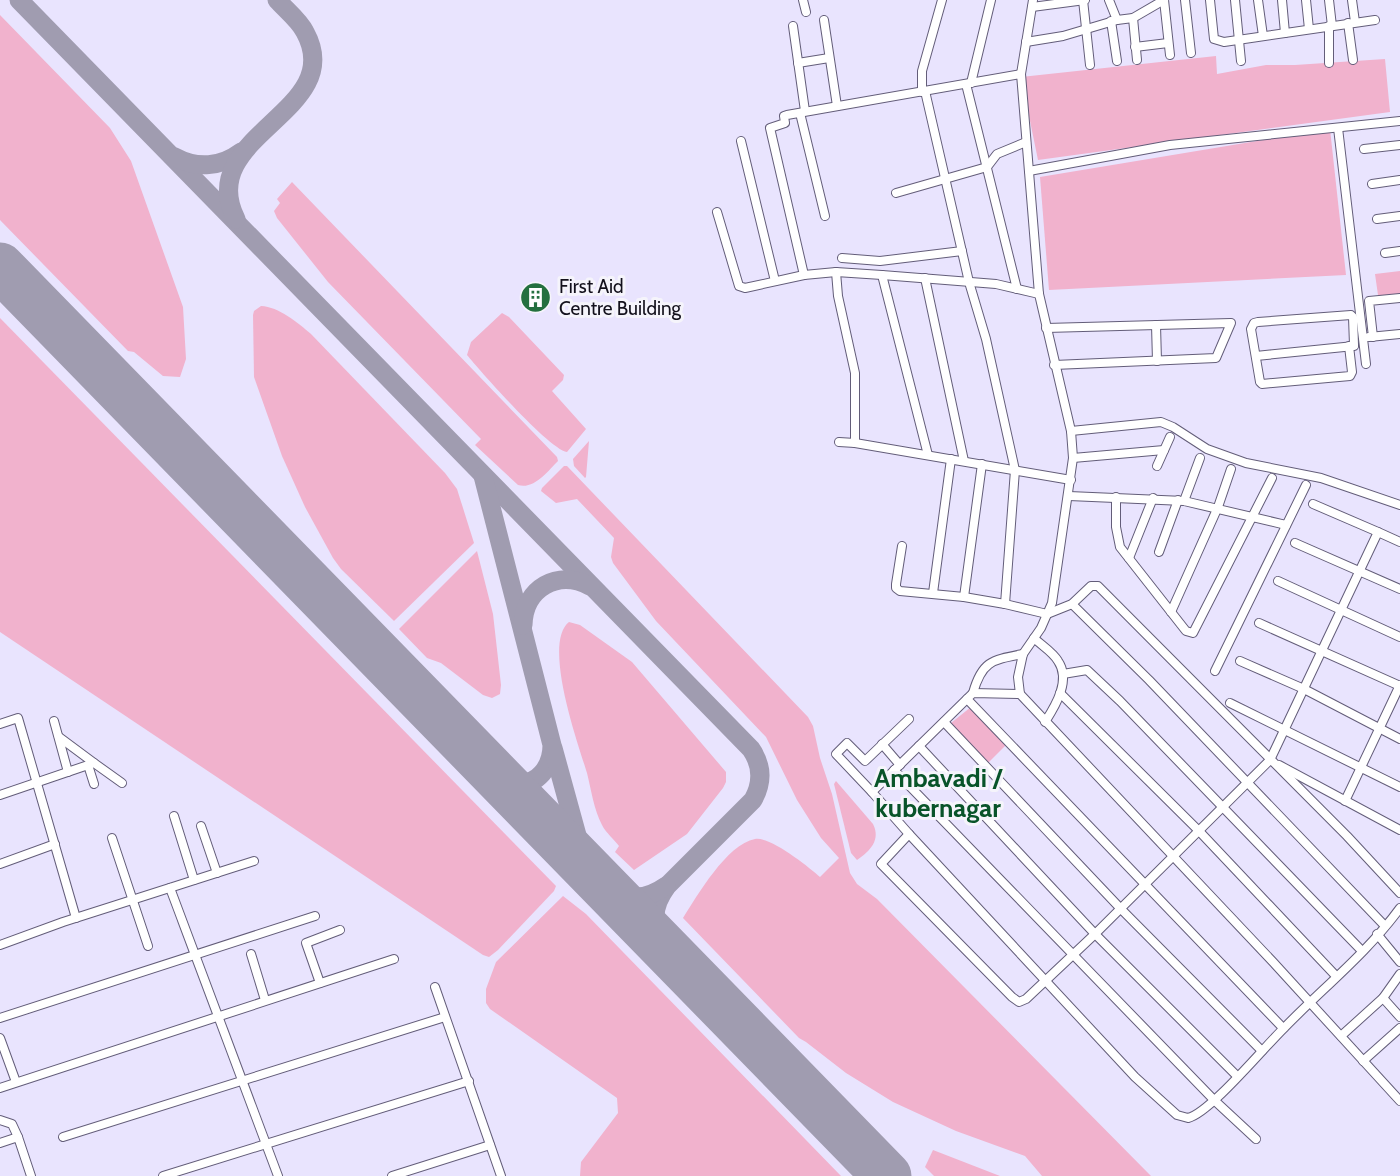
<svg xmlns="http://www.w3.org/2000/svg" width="1400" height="1176" font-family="Cabin,sans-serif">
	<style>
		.green { fill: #f1b2cd }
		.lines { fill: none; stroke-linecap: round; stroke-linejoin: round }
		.taxiway { stroke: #a09cb0; stroke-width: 19 }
		.runway { stroke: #a09cb0; stroke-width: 49 }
		.minor-casing { stroke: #635d79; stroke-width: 10 }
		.minor { stroke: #fff; stroke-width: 8 }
		.labels { text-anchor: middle; stroke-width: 6; stroke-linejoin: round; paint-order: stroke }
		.poi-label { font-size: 19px; fill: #13111c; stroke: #f5f4fb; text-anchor: start }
		.district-label { font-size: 26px; font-weight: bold; fill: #085429; stroke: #f5f4fb }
	</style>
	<rect width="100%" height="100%" fill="#e9e4fe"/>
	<g class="green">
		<polygon points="0,15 110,128 131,161 183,307 186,359 180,377 163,376 134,352 128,351 0,220"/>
		<polygon points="1216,56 1217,74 1266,65 1295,65 1385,59 1390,112 1038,160 1021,77"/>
		<polygon points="1330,129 1346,275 1049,290 1040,177"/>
		<path d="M292,182L557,457L558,461C548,471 534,490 518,485L475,445L481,439L328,282L277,218L274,211L280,203L277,199Z"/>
		<polygon points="1400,271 1400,299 1379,302 1375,274"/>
		<path d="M261,306C279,307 297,322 311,334L445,473L457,489L474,543L394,621L341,569L333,558L305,507L282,456L254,377L253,315L254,311Z"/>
		<path d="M502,313L509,317L564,375L563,380L552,391L586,429L567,452C549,449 481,372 467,355L471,342Z"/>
		<polygon points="0,318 556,886 554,891 498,950 489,957 483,955 0,632"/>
		<polygon points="589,441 586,477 585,478 574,466 573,459"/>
		<path d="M564,466H567L808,717L813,726L820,758L832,794L850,873L857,884L877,899L1151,1176H1042L1025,1156L956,1131L893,1102L846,1073L806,1042L799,1038L683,918C697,896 727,844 755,839C770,836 809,867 820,877L839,858L821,838L797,800L766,737L656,621L613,563L611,557L614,538L577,499L556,503L541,491L542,488Z"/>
		<polygon points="477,551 493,614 501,685 500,694 492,698 483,695 441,663 427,658 399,629"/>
		<path d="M569,622L580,625L632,662L726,772V782L723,788L687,834L634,870L615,852L619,846C614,839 606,833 602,825C594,810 591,789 587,773C578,744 542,643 569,622Z"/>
		<polygon points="971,707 1006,745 987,764 951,723"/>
		<path d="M836,781L873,824C881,840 870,851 857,860L851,853L834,784Z"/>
		<polygon points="563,896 586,914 841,1176 580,1176 581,1162 618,1113 617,1098 490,1009 486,1003 486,989 496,962"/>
		<polygon points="933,1150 1000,1176 934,1176 925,1167"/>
	</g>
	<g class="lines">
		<g class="taxiway">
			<path d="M19,0L751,749C762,765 763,782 753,800L667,886C644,917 657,935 678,962"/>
			<path d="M175,157C197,169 221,167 241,152"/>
			<path d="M236,219C193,135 349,112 305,32C299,20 286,10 277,0"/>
			<path d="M483,476L552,745C552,766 538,787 514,783C506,782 500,777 493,774"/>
			<path d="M523,625C524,588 558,569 590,586"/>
			<polyline points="553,748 586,868"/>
			<path d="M597,880C622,897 639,905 666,886"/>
		</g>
		<polyline class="runway" points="0,267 887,1176"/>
		<defs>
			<g id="minor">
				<polyline points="803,0 806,12"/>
				<polyline points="1033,0 1021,74 1039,294 1071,431 1073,458 1052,603 1041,628 1023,654 1018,677 1020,694 1273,962 1400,1101"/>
				<polyline points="1083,0 1090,65"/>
				<polyline points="1109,0 1117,20 1133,18 1164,0"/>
				<polyline points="1164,0 1170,55"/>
				<polyline points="1185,0 1191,53"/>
				<polyline points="1210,0 1214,39 1224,42 1375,20"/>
				<polyline points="1235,0 1241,61"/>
				<polyline points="1258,0 1263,36"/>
				<polyline points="1282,0 1285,33"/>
				<polyline points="1306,0 1309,29"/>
				<polyline points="1329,0 1332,26"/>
				<polyline points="1352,0 1355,22"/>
				<polyline points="1032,7 1085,0"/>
				<polyline points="1133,18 1137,60"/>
				<polyline points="824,20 837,106"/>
				<polyline points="1111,21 1117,61"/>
				<polyline points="1348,23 1353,60"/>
				<polyline points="793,26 805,111"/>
				<polyline points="1026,42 1063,36 1117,20"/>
				<polyline points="1135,47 1168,43"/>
				<polyline points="798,63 829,58"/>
				<polyline points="1329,63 1329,26"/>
				<polyline points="971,83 991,0"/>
				<polyline points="966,84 1017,289"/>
				<polyline points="925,91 969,282 986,339 1015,470 1005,604"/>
				<polyline points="922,92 922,71 942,0"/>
				<polyline points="800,113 825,216"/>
				<polyline points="1338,128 1366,364"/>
				<polyline points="741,141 775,281"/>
				<polyline points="1364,149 1400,145"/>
				<polyline points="1029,171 1170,145 1400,121"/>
				<polyline points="1372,184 1400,180"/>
				<polyline points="896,193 987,167 997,154 1026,142"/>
				<polyline points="717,212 739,286 745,288 804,275 770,128 785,123 784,116 787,115 1021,74"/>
				<polyline points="1377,219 1400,216"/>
				<polyline points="1385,253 1400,251"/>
				<polyline points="842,258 880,261 962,251"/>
				<polyline points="836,272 838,296 855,373 855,443"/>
				<polyline points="804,275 836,272 882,275 996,284 1039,294"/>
				<polyline points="882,275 928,455"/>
				<polyline points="925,278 964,461"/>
				<polyline points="1156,325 1157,361"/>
				<polyline points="1046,328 1231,323 1216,358 1054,365"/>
				<polyline points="1369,337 1400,334"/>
				<polyline points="1373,337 1369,301 1400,298"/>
				<polyline points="1349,346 1352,372 1350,376 1262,384 1260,382 1251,329 1254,323 1258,322 1351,315 1353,317 1354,345"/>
				<polyline points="1256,356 1354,346"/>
				<polyline points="1071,431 1161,422 1173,427 1207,449 1246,463 1321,478 1400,505"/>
				<polyline points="839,442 855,443 1071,480"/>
				<polyline points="1073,458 1164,450"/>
				<polyline points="1157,466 1170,437"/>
				<polyline points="1069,496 1184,501 1286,525"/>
				<polyline points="1116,497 1116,527 1120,547 1186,631 1193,633 1272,478"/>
				<polyline points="1184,501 1200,458"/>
				<polyline points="1378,532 1400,542"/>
				<polyline points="1295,543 1400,589"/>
				<polyline points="902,546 896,584 896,588 900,591 964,597 1005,604 1047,614 1072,604 1091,586 1098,586 1347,836 1400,893"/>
				<polyline points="1159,552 1178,500"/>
				<polyline points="1129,558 1153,498"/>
				<polyline points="1278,581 1400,637"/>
				<polyline points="933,593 951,459"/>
				<polyline points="964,597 982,464"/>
				<polyline points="1072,604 1149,680 1385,926"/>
				<polyline points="1171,612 1218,507 1231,469"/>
				<polyline points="1259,623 1400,686"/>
				<path d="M1034,638C1041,645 1053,652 1058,661C1071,680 1056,705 1045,722"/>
				<polyline points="1240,661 1304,689 1400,739"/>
				<polyline points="1215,671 1306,485"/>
				<polyline points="1063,674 1087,670 1120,701 1362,951"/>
				<path d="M973,693C982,661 992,660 1023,654"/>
				<polyline points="1060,693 1199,831 1336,976"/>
				<path d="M1020,694L973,693L872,792L909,834L1135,1077L1177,1115L1188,1118C1210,1113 1265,1046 1285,1027C1323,988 1368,952 1400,908"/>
				<polyline points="967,699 1283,1028"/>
				<polyline points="1230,703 1400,787"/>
				<polyline points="54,721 68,772"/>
				<polyline points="944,722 1121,909 1262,1051"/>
				<polyline points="0,724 18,718 76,918"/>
				<polyline points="59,737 94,763"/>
				<polyline points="882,744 900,765"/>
				<polyline points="919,746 1095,934 1237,1076"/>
				<polyline points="88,765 94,784"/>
				<polyline points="1279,765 1400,830"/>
				<polyline points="894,770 1214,1100 1256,1139"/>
				<polyline points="872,792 836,754 847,743 865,761 909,719"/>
				<polyline points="0,795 94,763 122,783"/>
				<polyline points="1345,801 1400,685"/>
				<polyline points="174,816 194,880"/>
				<polyline points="201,826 217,873"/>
				<polyline points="909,834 881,864 1012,997 1019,1002 1026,999 1095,934 1270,760 1378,532 1313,504"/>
				<polyline points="112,838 148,946"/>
				<polyline points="0,864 55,844"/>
				<polyline points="170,888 278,1176"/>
				<polyline points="1377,934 1400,962"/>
				<polyline points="0,945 63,922 254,861"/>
				<polyline points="251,954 265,1000"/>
				<polyline points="320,983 306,943 340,930"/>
				<polyline points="435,987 501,1176"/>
				<polyline points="1383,998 1400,1017"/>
				<polyline points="0,1018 315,916"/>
				<polyline points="1341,1036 1383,998 1400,974"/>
				<polyline points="0,1038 16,1082"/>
				<polyline points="1363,1061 1400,1028"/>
				<polyline points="0,1088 394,959"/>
				<polyline points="0,1120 12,1124 18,1137"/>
				<polyline points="63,1137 445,1017"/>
				<polyline points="0,1143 18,1137 31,1176"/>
				<polyline points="163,1176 469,1081"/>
				<polyline points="392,1176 490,1145"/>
			</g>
		</defs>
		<use href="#minor" class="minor-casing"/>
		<use href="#minor" class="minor"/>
	</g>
	<defs>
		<symbol id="building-disc" viewBox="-11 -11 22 22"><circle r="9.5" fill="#24703f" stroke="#f5f4fb"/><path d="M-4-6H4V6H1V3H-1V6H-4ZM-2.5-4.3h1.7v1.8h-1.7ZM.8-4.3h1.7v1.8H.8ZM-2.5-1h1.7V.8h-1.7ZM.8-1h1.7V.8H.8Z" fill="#fff"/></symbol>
	</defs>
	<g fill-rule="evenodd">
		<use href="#building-disc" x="518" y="280" width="35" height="35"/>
	</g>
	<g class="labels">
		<g class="poi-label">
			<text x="559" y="293">First Aid<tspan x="559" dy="22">Centre Building</tspan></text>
		</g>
		<g class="district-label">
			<text x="938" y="787">Ambavadi /<tspan x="938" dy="30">kubernagar</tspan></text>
		</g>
	</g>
</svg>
